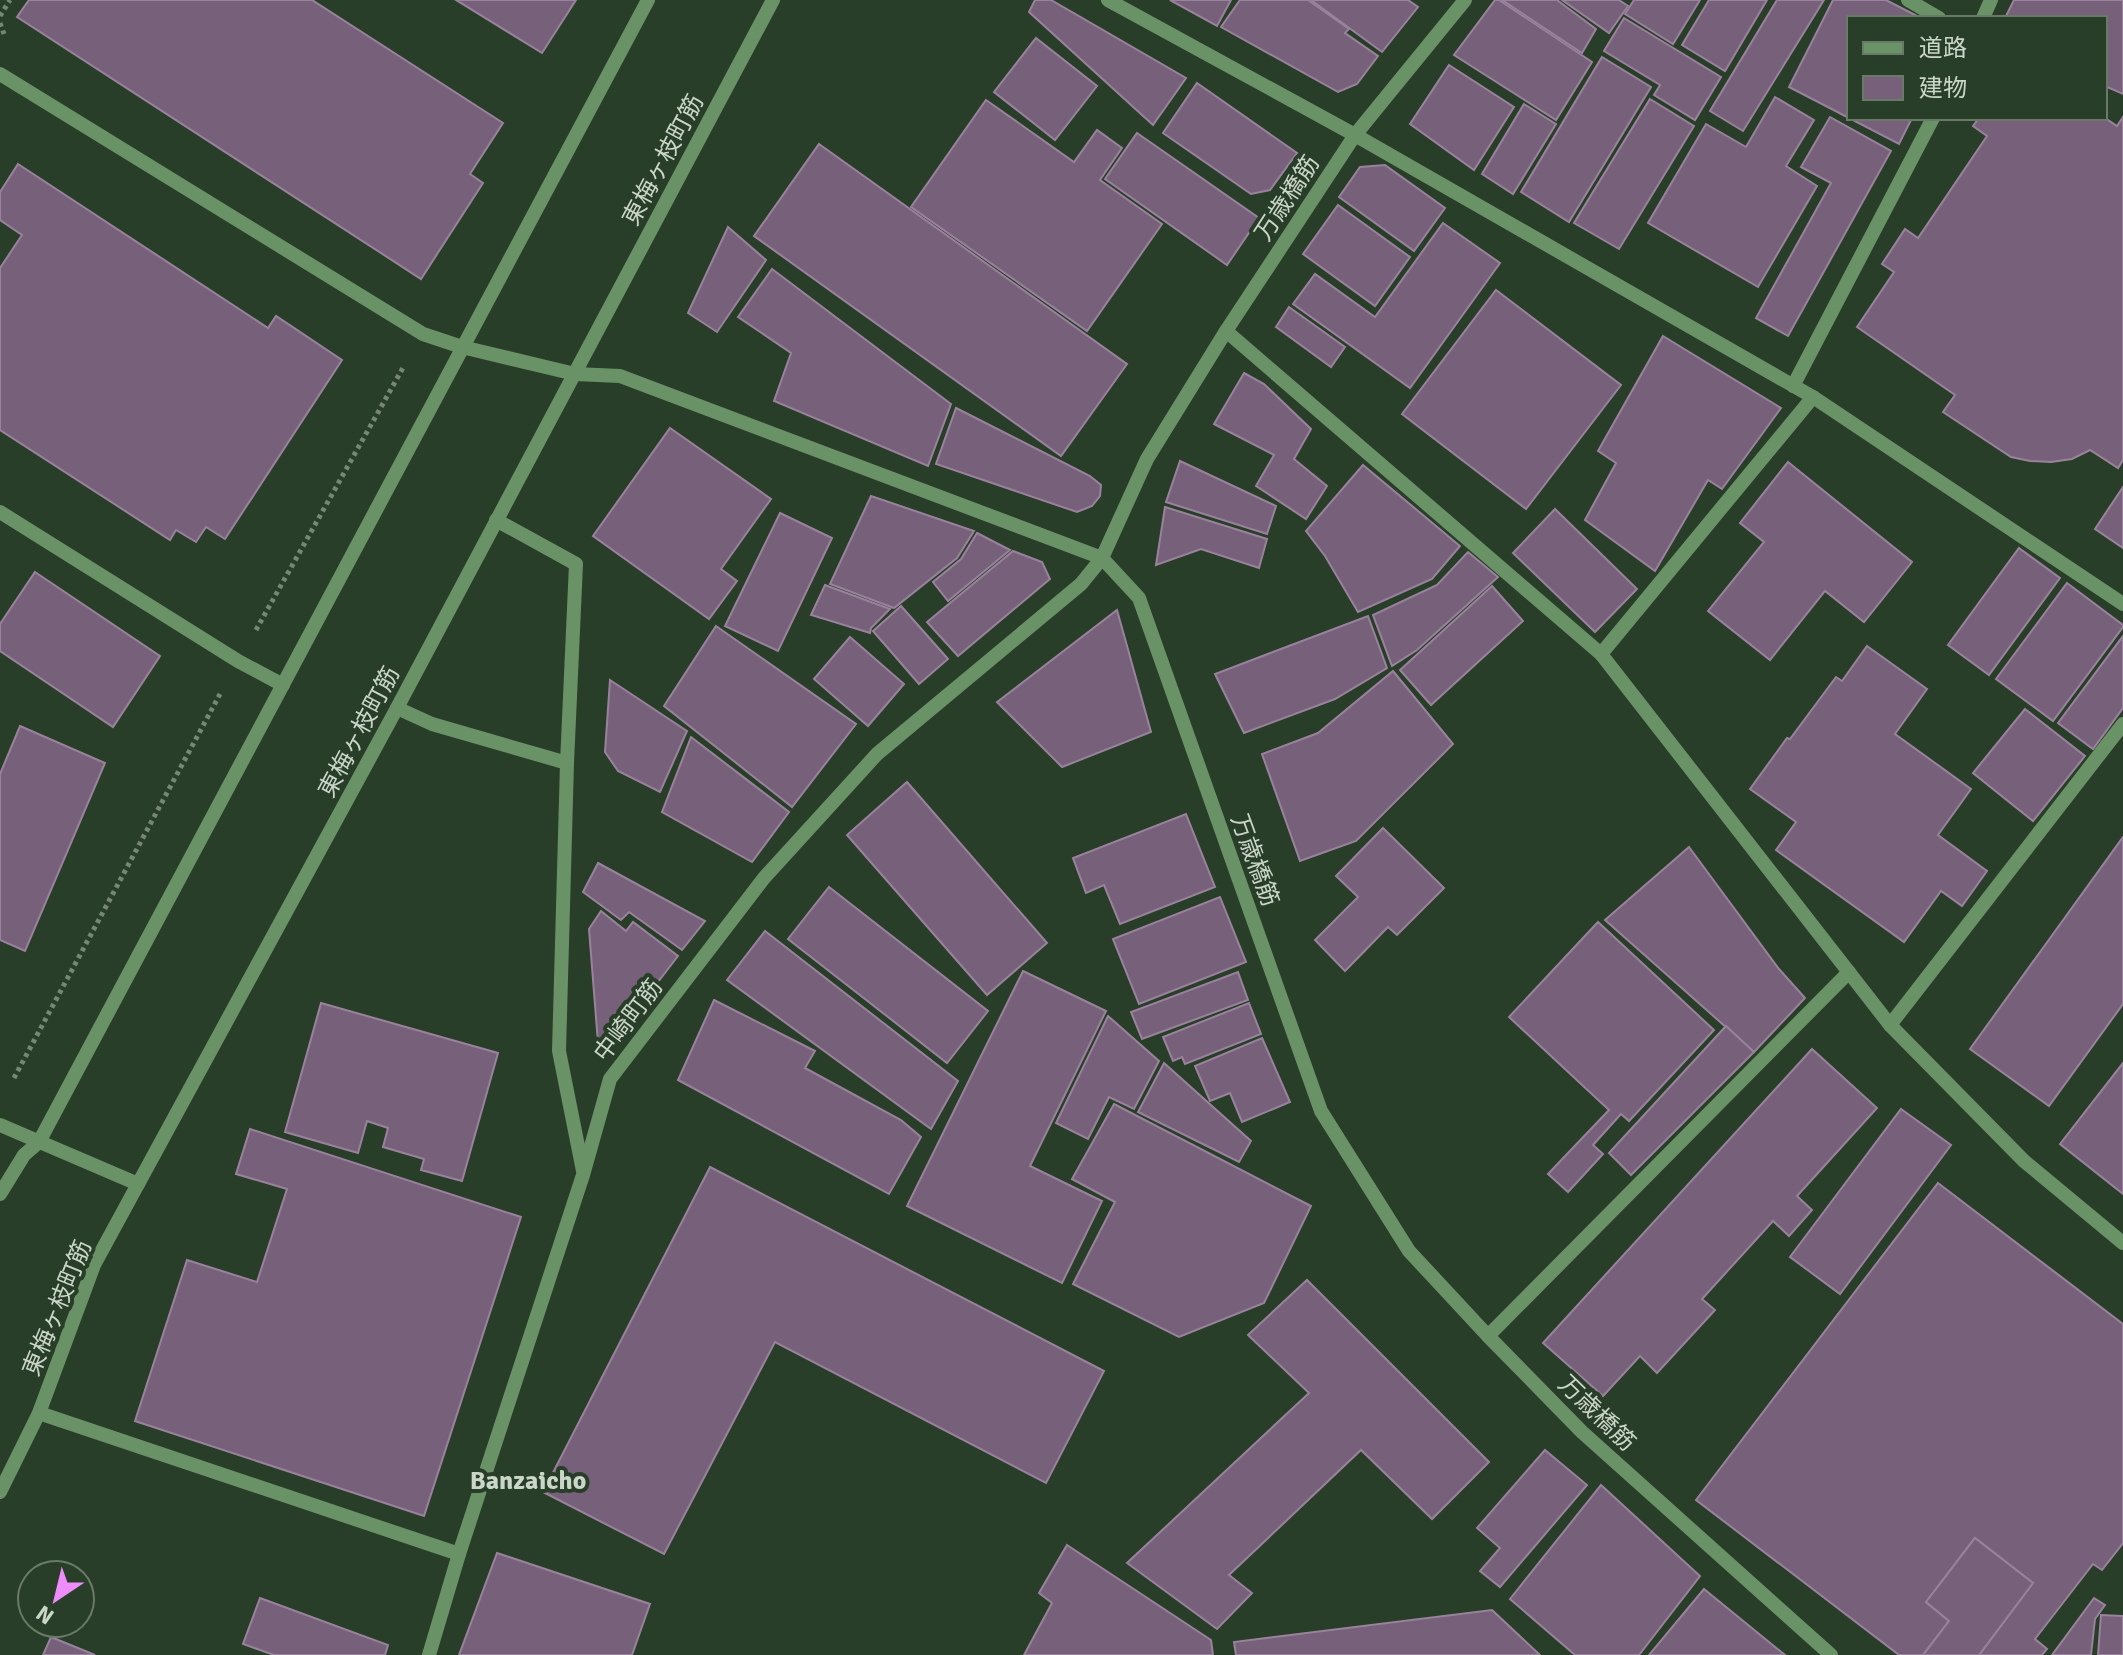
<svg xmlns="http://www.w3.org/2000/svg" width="2123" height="1655" font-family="Signika,'Noto Sans JP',sans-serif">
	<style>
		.building { fill: #77617a; stroke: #99829c; stroke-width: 2 }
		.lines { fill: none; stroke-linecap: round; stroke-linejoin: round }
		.path { stroke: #768775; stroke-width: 5; stroke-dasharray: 4 4; stroke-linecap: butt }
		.minor { stroke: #6a9267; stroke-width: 14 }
		.labels { text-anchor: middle; stroke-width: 8; stroke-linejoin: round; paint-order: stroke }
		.street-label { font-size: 24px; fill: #cad6c8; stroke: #293e28 }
		.neighbourhood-label { font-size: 26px; font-weight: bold; fill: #cad6c8; stroke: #293e28 }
	</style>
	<rect width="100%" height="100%" fill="#293e28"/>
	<g class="building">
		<polygon points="29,0 312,0 503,123 470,174 483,183 421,279 17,17"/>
		<polygon points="456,0 576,0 542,53"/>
		<polygon points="1035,0 1051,0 1186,78 1153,125 1029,12"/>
		<polygon points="1170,0 1231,0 1217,26"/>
		<polygon points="1240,0 1308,0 1349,29 1345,33 1378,56 1357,84 1338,92 1221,27"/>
		<polygon points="1311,0 1408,0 1418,7 1382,52"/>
		<polygon points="1495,0 1499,0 1592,62 1556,120 1454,55"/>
		<polygon points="1502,0 1557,0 1596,29 1582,53"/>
		<polygon points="1562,0 1619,0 1628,6 1609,33"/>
		<polygon points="1634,0 1700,0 1673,44 1625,14"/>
		<polygon points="1709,0 1767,0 1725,71 1682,45"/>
		<polygon points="1777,0 1824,0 1743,131 1710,111"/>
		<polygon points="1833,0 1886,0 1921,18 1849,18 1849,118 1912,118 1899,144 1789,87"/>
		<polygon points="2014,0 2123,0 2123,94 2105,86 2105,18 2005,18"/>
		<polygon points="1624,18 1721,77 1695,120 1654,95 1660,85 1604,51"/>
		<polygon points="1036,38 1097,86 1055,140 994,92"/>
		<polygon points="1602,57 1651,87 1569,222 1521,192"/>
		<polygon points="1449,65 1514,107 1474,170 1410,124"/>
		<polygon points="1197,83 1297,153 1270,190 1251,194 1163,133"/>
		<polygon points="1775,97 1814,120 1786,166 1817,186 1758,287 1648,223 1706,124 1746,147"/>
		<polygon points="1650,99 1694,126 1619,249 1574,223"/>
		<polygon points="986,100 1074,162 1097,130 1122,148 1100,180 1162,224 1087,331 911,207"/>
		<polygon points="1524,104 1556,124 1513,194 1482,174"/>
		<polygon points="1830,117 1891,151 1788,336 1756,318 1831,183 1801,167"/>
		<polygon points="2123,117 2123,460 2118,468 2090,450 2072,459 2051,462 2030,461 2011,457 1943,412 1955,395 1857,327 1894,272 1882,264 1905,229 1918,238 1987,136 1973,126 1979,118 2105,118 2117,126"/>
		<polygon points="1137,133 1259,218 1227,265 1105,179"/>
		<polygon points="819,144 1127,364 1061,456 754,236"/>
		<polygon points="18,164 268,328 276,316 342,360 225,539 206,527 196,542 176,530 170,540 0,430 0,268 22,235 0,220 0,192"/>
		<polygon points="1385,165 1445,208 1414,251 1339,197 1360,167"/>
		<polygon points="1338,205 1410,257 1375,306 1303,254"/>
		<polygon points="1443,223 1500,263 1410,388 1293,304 1315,274 1375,317"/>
		<polygon points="728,227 766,260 717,332 688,313"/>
		<polygon points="772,269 951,404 928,466 774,401 791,353 738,317"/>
		<polygon points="1496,290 1621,385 1526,509 1402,414"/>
		<polygon points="1289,307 1345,347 1331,367 1276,327"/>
		<polygon points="1663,336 1781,408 1722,489 1708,480 1655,571 1585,520 1616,463 1598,451"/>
		<polygon points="1244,373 1264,384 1311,429 1294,459 1327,486 1306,519 1256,486 1274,455 1214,424"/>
		<polygon points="956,408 1090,476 1101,485 1100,496 1092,506 1077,512 936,464"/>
		<polygon points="670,428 771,499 721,569 737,581 709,619 593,536"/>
		<polygon points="1180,461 1276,506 1267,534 1166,502"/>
		<polygon points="1788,462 1912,562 1864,622 1825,591 1770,660 1708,611 1764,542 1740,523"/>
		<polygon points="1363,465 1460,546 1432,579 1358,612 1325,556 1306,531"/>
		<polygon points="2123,487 2123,548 2095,529"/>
		<polygon points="871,496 974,531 957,558 894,608 830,584"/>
		<polygon points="1165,507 1267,539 1259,568 1201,549 1156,565"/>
		<polygon points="1555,509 1637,589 1595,632 1513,553"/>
		<polygon points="780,513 832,538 778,651 725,626"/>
		<polygon points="977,533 1010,550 948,601 933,582 961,559"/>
		<polygon points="2019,548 2060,578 1989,675 1948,645"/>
		<polygon points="1013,551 1042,562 1050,579 958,656 927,622"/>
		<polygon points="1468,552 1498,577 1417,650 1392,666 1373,615 1437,585"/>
		<polygon points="35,572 160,656 113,727 0,651 0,624"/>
		<polygon points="2067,583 2123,625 2123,627 2053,721 1996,679"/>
		<polygon points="825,585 890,609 871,628 870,633 811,615"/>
		<polygon points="1492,586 1523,621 1431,705 1400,670"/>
		<polygon points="901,606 948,659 919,684 873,631"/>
		<polygon points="1117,610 1151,732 1062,767 997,702"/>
		<polygon points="1368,616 1387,668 1335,699 1244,733 1215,674"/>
		<polygon points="716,626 856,724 792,807 664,706"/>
		<polygon points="2123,636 2123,708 2093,749 2058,723"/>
		<polygon points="850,637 904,684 868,726 814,679"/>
		<polygon points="1867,646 1927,689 1895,734 1971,789 1938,835 1987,871 1962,906 1941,891 1904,942 1776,850 1796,822 1750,789 1787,738 1790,739 1836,677 1842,681"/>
		<polygon points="1393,671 1453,744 1356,841 1300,861 1262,754 1318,733"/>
		<polygon points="610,680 687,731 660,792 618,771 605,752"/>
		<polygon points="2025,709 2085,756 2033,821 1973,773"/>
		<polygon points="20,726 105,763 25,951 0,940 0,774"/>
		<polygon points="691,737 789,812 752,862 662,812"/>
		<polygon points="907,782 1047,943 987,995 847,835"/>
		<polygon points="1186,814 1215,887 1120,924 1104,885 1086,893 1073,858"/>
		<polygon points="1383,828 1444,888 1397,935 1388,927 1345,971 1315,940 1358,897 1336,876"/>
		<polygon points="2123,837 2123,1004 2049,1106 1970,1049"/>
		<polygon points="1689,847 1779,969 1805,998 1754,1052 1605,920"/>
		<polygon points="598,863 705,921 682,950 629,912 621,920 583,892"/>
		<polygon points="829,887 988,1011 947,1063 788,939"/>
		<polygon points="1220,897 1246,962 1139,1004 1113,939"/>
		<polygon points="601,911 626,931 633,922 678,956 608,1047 598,1043 589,929"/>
		<polygon points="1598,922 1714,1030 1629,1121 1621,1114 1593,1145 1603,1154 1568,1192 1548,1174 1609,1110 1509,1017"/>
		<polygon points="765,931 958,1081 931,1129 727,980"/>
		<polygon points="1023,971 1106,1011 1030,1166 1102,1201 1062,1283 907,1206"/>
		<polygon points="1238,972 1248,1000 1142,1039 1131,1012"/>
		<polygon points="714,1000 815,1051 805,1068 901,1120 921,1137 889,1194 678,1080"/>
		<polygon points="321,1003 498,1053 462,1181 421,1170 424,1159 383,1147 388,1128 367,1121 358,1153 285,1132"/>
		<polygon points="1249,1003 1261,1034 1185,1064 1182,1057 1173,1061 1163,1037"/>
		<polygon points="1108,1016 1159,1061 1134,1109 1109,1097 1088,1139 1056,1123"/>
		<polygon points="1726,1026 1754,1052 1631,1175 1609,1153"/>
		<polygon points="1262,1038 1290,1102 1242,1122 1230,1093 1210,1101 1195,1066"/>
		<polygon points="1812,1049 1877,1108 1797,1196 1812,1210 1789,1236 1773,1221 1702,1299 1715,1310 1657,1373 1640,1356 1603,1396 1543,1343"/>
		<polygon points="1164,1063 1251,1141 1239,1162 1138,1112"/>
		<polygon points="2123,1063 2123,1194 2060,1144"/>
		<polygon points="1114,1104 1311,1206 1264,1303 1179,1337 1073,1284 1115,1202 1072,1179"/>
		<polygon points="1901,1109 1951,1145 1840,1294 1790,1257"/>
		<polygon points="250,1129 521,1217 424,1516 135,1421 187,1260 257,1282 287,1189 236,1174"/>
		<polygon points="710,1167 1104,1371 1046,1483 775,1342 664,1554 543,1492"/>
		<polygon points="1938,1183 2123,1324 2123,1543 2102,1570 2093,1564 2035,1639 2047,1649 2042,1655 1979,1655 2033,1583 1975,1538 1926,1602 1949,1621 1923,1655 1899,1655 1696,1500"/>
		<polygon points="1307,1280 1489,1462 1432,1519 1361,1450 1229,1575 1252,1593 1217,1629 1127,1563 1309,1393 1248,1335"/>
		<polygon points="1545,1450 1587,1485 1500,1587 1480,1571 1500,1548 1477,1528"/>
		<polygon points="1601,1485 1700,1576 1639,1655 1575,1655 1510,1599"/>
		<polygon points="1975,1538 2033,1583 1979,1655 1923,1655 1949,1621 1926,1602"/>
		<polygon points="1067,1545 1211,1640 1213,1655 1024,1655 1052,1603 1039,1593"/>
		<polygon points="497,1553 650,1604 632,1655 459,1655"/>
		<polygon points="1704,1589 1785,1655 1649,1655"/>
		<polygon points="260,1598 388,1645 385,1655 274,1655 243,1644"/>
		<polygon points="2094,1598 2105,1605 2095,1619 2091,1655 2052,1655"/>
		<polygon points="1492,1610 1540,1655 1236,1655 1234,1642"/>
		<polygon points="2101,1615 2123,1616 2123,1655 2098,1655"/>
		<polygon points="51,1637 95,1655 43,1655"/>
	</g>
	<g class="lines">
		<g class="path">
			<polyline points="0,16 10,0"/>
			<polyline points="0,23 4,34"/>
			<polyline points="256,630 404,366"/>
			<polyline points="14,1078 220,694"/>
		</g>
		<g class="minor">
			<polyline points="1108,0 1355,135 1813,397 2123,604"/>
			<polyline points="1908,0 1939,18"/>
			<polyline points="1983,18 1991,0"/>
			<polyline points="0,74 423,334 462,347 575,374 620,376 1102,558 1139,598 1321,1111 1409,1251 1488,1336 1582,1432 1831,1655"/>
			<polyline points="1226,331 1601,654 1890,1025 2024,1161 2123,1243"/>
			<polyline points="1793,386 1933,118"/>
			<polyline points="0,512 238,661 283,685"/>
			<polyline points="496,520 576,564 567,763 559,1051 583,1171"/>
			<polyline points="1601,654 1813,397"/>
			<polyline points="397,708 432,724 567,763"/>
			<polyline points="1890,1025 2123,724"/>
			<polyline points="0,1125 138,1184"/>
			<polyline points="0,1194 24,1155 39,1142 648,0"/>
			<polyline points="1488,1336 1849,972"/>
			<polyline points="39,1413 459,1554"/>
			<polyline points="0,1492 39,1413 94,1265 397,708 773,0"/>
			<polyline points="429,1655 459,1554 583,1175 610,1079 764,878 877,754 1081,584 1102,558 1147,459 1226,331 1355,135 1465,0"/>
		</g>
	</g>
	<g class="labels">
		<g class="street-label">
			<text transform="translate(663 160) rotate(-62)" y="8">東梅ヶ枝町筋</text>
			<text transform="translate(1287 198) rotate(-57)" y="8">万歳橋筋</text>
			<text transform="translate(359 732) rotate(-62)" y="8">東梅ヶ枝町筋</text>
			<text transform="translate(1255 860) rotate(70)" y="8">万歳橋筋</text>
			<text transform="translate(628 1020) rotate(-53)" y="8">中崎町筋</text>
			<text transform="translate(57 1308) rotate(-68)" y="8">東梅ヶ枝町筋</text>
			<text transform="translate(1597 1413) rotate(44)" y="8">万歳橋筋</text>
		</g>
		<g class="neighbourhood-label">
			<text x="528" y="1489">Banzaicho</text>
		</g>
	</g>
	<rect x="1847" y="16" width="260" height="104" fill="#293e28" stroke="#697b68" stroke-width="2"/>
	<rect x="1863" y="42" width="40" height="12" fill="#6a9267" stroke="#697b68" stroke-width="2"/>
	<text x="1919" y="56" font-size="24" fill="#cad6c8">道路</text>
	<rect x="1863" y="76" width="40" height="24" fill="#77617a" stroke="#697b68" stroke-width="2"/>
	<text x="1919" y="96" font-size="24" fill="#cad6c8">建物</text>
	<g transform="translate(56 1599) rotate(215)"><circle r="38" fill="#293e28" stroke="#697b68" stroke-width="2"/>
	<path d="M0-6L14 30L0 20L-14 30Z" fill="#ed8cfa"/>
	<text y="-12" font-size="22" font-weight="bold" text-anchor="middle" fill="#cad6c8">N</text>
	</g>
</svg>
